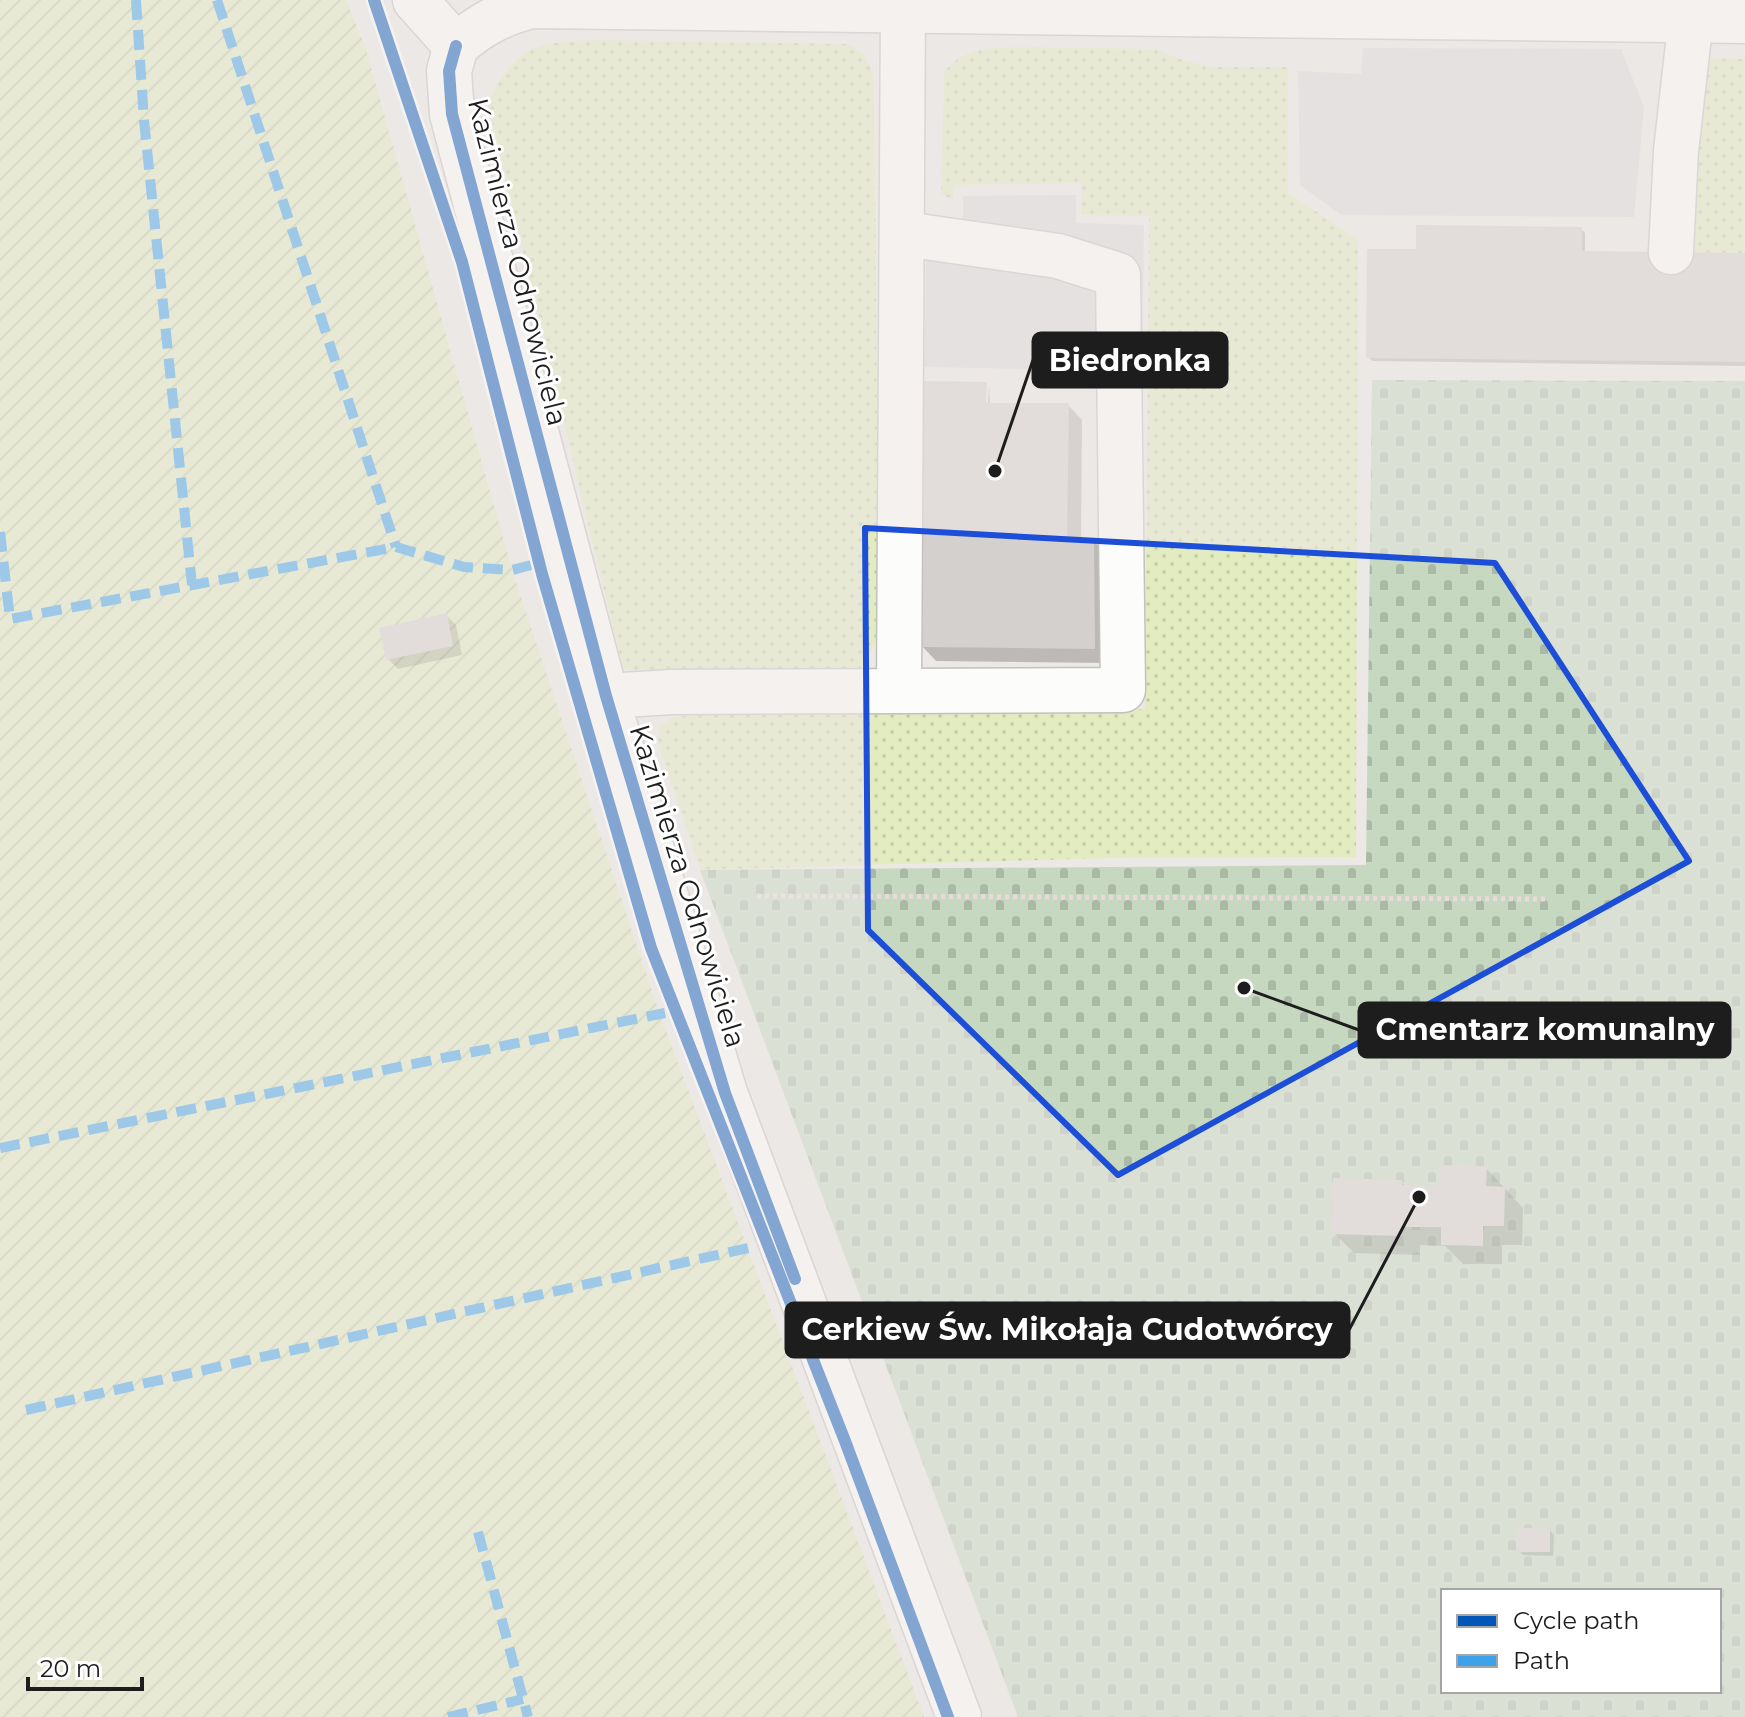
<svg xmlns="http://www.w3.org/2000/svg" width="1745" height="1717" font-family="Montserrat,sans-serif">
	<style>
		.grass { fill: url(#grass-dots) }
		.cemetery { fill: url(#cemetery-stones); fill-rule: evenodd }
		.garden { fill: url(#garden-furrows) }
		.parking { fill: #dcdad9 }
		.shadow { fill: #0003 }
		.building { fill: #d4d0cd }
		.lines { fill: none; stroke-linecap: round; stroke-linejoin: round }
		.minor-casing { stroke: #c3c1c0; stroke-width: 47 }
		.path { stroke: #ebd8db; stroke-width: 5; stroke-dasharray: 4 4; stroke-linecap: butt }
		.minor { stroke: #fcfcfb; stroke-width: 44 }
		.quiet { stroke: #3da2ea; stroke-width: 10; stroke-dasharray: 20 10; stroke-linecap: butt }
		.cycleway-casing { stroke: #fff; stroke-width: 17 }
		.cycleway { stroke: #0057b8; stroke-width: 12 }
		.marked { fill: none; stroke: #1d4ed8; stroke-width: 6; stroke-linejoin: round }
		.labels { text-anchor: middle; stroke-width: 6; stroke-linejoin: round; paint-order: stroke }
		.street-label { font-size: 28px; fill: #1d1d1d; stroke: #fff }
		.leader { fill: none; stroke: #1d1d1d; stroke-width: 3 }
		.callout-dot { fill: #1d1d1d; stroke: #fff; stroke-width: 3 }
		.callout { fill: #1d1d1d; stroke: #1d1d1d; stroke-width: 3 }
		.callout-label { font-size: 30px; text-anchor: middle; font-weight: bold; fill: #fff }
	</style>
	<defs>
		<pattern id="grass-dots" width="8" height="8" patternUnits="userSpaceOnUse" patternTransform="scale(2)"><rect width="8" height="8" fill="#e3ebc1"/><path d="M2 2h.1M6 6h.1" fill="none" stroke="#c2c9a5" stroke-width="1.8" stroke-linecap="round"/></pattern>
		<pattern id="cemetery-stones" width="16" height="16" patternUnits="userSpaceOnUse" patternTransform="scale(2)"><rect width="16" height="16" fill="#c6d8c0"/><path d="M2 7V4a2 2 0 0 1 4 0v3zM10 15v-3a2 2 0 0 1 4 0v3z" fill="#aab9a5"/></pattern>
		<pattern id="garden-furrows" width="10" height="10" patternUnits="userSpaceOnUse" patternTransform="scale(2)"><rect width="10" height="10" fill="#e3ebc1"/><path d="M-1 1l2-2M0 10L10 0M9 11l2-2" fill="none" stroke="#c2c9a5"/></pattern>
	</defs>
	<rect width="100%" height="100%" fill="#ece8e5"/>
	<g class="grass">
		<path d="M605,40L846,44C866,52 869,61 874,81L879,637L860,669L623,670L488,105C514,42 544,41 605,40Z"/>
		<path d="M1034,47L1156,49L1185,61L1214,67H1288V192L1358,240L1356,857L1107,858L700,870L658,744L660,726L671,718L702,712L1145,709L1149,216L1081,215V183L954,185L953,200L941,194L944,73C965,43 1000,48 1034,47Z"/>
		<polygon points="1708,58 1745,59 1745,253 1692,253 1697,110"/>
	</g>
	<path class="cemetery" d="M1372,380L1745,381V1717H1018L700,870L1366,865ZM1443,1591H1719V1691H1443Z"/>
	<polygon class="garden" points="0,0 346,0 365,46 512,570 660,1015 924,1717 0,1717"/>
	<g class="parking">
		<polygon points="1363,48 1621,49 1644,107 1634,217 1341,215 1300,185 1298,71 1361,74"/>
		<polygon points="1076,195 1076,223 1144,225 1142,371 924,367 927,223 963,224 963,196"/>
	</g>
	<g class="shadow">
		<polygon points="1581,229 1585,233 1585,253 1745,255 1745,366 1373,361 1368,357 1418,251"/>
		<polygon points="924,383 986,384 984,404 988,404 989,387 990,404 1068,405 1082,420 1081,542 1094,541 1108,556 1109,663 936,661 922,646"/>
		<polygon points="446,615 456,625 462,655 398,669 388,659"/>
		<polygon points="1486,1168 1523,1208 1522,1245 1502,1245 1502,1264 1463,1264 1445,1246 1420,1245 1420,1255 1354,1253 1334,1233 1401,1182 1406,1187 1441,1188"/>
		<polygon points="1549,1530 1554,1535 1553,1556 1523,1555 1519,1551"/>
	</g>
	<g class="building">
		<polygon points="1416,225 1582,227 1582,251 1745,253 1745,362 1366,358 1367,249 1416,249"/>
		<polygon points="922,381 987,382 986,403 1069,403 1067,541 1094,539 1095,649 920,647"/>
		<polygon points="447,613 453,646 386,660 379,628"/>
		<polygon points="1439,1165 1487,1166 1486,1186 1505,1187 1504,1226 1483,1226 1483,1246 1441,1245 1441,1227 1401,1227 1401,1236 1332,1234 1333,1178 1402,1180 1402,1185 1439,1186"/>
		<rect x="1517" y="1528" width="33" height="24"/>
	</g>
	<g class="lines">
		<defs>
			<g id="minor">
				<polyline points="415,0 456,46"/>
				<polyline points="456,46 449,71 452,114 606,696 725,1093 959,1717"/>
				<path d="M456,46C480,25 500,14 532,6L1745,21"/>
				<polyline points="1671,252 1676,151 1693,0"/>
				<polyline points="899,691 1123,690 1118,275 1058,256 904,234"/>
				<polyline points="606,696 672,692 899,691 903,0"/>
			</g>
		</defs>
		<use href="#minor" class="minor-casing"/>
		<polyline class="path" points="757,896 1546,899"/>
		<use href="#minor" class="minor"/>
		<g class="quiet">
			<polyline points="136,0 144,120 192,585"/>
			<polyline points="217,0 396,547"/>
			<polyline points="0,532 10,619 396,547 464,567 512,570 539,563"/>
			<polyline points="0,1148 665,1013"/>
			<polyline points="26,1410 757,1246"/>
			<polyline points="478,1532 528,1717"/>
			<polyline points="448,1717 523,1699"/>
		</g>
		<defs>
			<g id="cycleway">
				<polyline points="374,0 462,262 542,574 651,948 845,1441 948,1717"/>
				<polyline points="456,46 449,71 452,114 606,696 725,1093 795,1279"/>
			</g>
		</defs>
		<use href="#cycleway" class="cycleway-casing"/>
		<use href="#cycleway" class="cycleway"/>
	</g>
	<path d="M0 0H1745V1717H0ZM865,528L1495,563L1689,861L1118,1175L868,930Z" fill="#ece8e5" fill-opacity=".55" fill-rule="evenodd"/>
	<path class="marked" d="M865,528L1495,563L1689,861L1118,1175L868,930Z"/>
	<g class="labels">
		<g class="street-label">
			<text transform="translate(518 262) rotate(76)" y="10">Kazimierza Odnowiciela</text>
			<text transform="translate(688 886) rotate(73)" y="10">Kazimierza Odnowiciela</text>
		</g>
	</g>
	<path class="leader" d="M995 471L1033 360M1244 988L1359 1030M1419 1197L1349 1330"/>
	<g class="callout-dot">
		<circle cx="995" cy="471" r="8"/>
		<circle cx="1244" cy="988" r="8"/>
		<circle cx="1419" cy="1197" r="8"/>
	</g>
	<g class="callout">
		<rect x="1033" y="333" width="194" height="54" rx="8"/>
		<rect x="1359" y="1003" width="371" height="54" rx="8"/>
		<rect x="786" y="1303" width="563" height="54" rx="8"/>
	</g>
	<g class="callout-label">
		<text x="1130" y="371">Biedronka</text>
		<text x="1545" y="1040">Cmentarz komunalny</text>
		<text x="1067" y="1340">Cerkiew Św. Mikołaja Cudotwórcy</text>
	</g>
	<rect x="1441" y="1589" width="280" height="104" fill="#ffffff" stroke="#a5a5a5" stroke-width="2"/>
	<rect x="1457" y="1615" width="40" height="12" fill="#0057b8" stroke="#a5a5a5" stroke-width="2"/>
	<text x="1513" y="1629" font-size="24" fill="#1d1d1d">Cycle path</text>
	<rect x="1457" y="1655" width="40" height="12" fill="#3da2ea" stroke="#a5a5a5" stroke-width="2"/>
	<text x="1513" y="1669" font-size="24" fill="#1d1d1d">Path</text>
	<path d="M28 1677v12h114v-12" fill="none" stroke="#1d1d1d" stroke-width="4"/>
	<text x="40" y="1677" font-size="24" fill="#1d1d1d" stroke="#ffffff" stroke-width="6" paint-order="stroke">20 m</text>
</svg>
